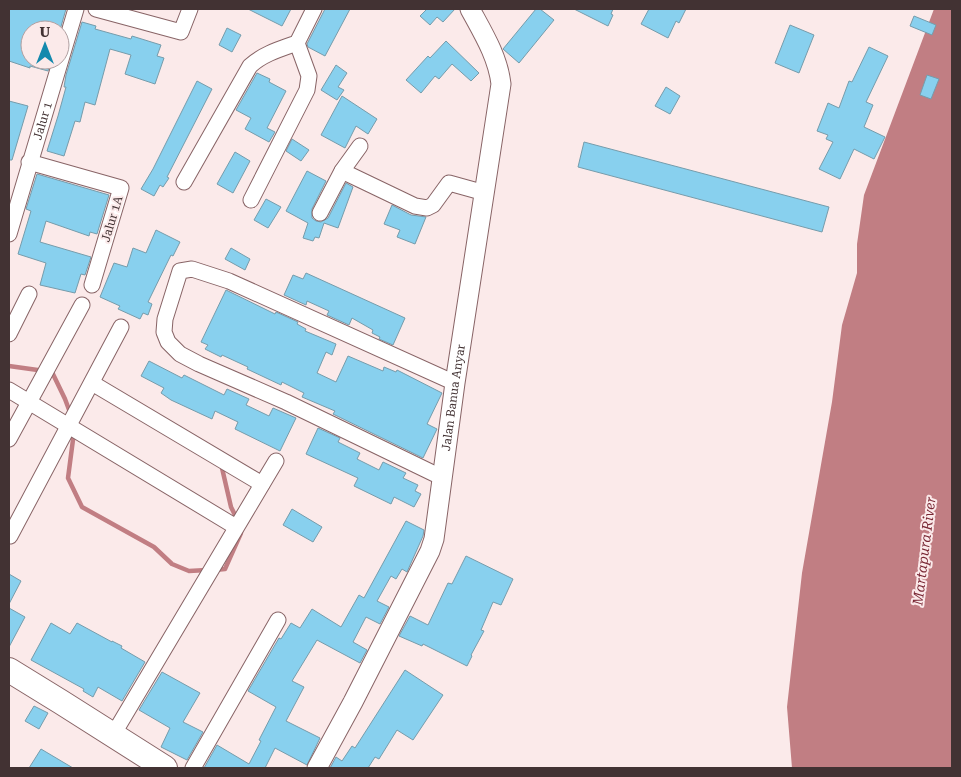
<svg xmlns="http://www.w3.org/2000/svg" width="961" height="777" font-family="'Roboto Serif',serif">
	<style>
		.water { fill: #c17e83 }
		.lines { fill: none; stroke-linecap: round; stroke-linejoin: round }
		.stream { stroke: #c17e83; stroke-width: 4.5 }
		.building { fill: #88d0ee; stroke: #769cab }
		.minor-casing { stroke: #886466; stroke-width: 17 }
		.tertiary-casing { stroke: #886466; stroke-width: 21 }
		.primary-casing { stroke: #886466; stroke-width: 26 }
		.minor { stroke: #fff; stroke-width: 15 }
		.tertiary { stroke: #fff; stroke-width: 19 }
		.primary { stroke: #fff; stroke-width: 24 }
		.labels { text-anchor: middle; stroke-width: 4; stroke-linejoin: round; paint-order: stroke }
		.street-label { font-size: 12px; fill: #423233; stroke: #fbeaea }
		.water-label { font-size: 14px; font-style: italic; fill: #792734; stroke: #fbeaea }
	</style>
	<rect width="100%" height="100%" fill="#fbeaea"/>
	<polygon class="water" points="934,9 952,9 952,768 792,768 787,707 802,573 832,402 842,325 857,273 857,244 864,195"/>
	<g class="lines">
		<g class="stream">
			<polyline points="9,366 52,372 65,399 71,415"/>
			<polyline points="74,432 68,478 82,507 154,547 172,564 189,571 207,570"/>
			<polyline points="222,468 231,507 237,519"/>
			<polyline points="215,570 225,569 241,533"/>
		</g>
	</g>
	<g class="building">
		<polygon points="9,9 66,9 60,30 30,30 30,60 51,60 48,71 30,66 30,68 9,61"/>
		<polygon points="248,9 291,9 282,26"/>
		<polygon points="325,9 350,9 325,56 308,47 307,44"/>
		<polygon points="427,9 455,9 443,22 437,17 430,25 420,16"/>
		<polygon points="536,9 540,9 554,20 519,63 503,49"/>
		<polygon points="574,9 613,9 611,14 613,15 608,26"/>
		<polygon points="649,9 686,9 679,23 676,21 668,38 641,24"/>
		<polygon points="914,16 936,25 932,35 910,26"/>
		<polygon points="82,22 96,26 95,29 131,39 132,36 161,45 157,56 164,58 155,84 125,74 131,55 110,49 95,105 85,102 80,122 75,121 64,156 47,151 58,116 66,87 64,87 66,75"/>
		<polygon points="790,25 814,35 799,73 775,63"/>
		<polygon points="227,28 241,35 232,52 219,45"/>
		<polygon points="446,41 479,73 471,81 452,64 439,79 435,76 421,93 406,80 428,56 430,58"/>
		<polygon points="869,47 888,56 866,102 873,105 864,127 885,137 874,159 854,149 840,179 819,169 833,142 826,139 828,135 817,131 828,103 839,108 849,81 852,82"/>
		<polygon points="336,65 347,73 338,87 344,90 337,100 321,90"/>
		<polygon points="257,73 270,79 269,82 286,91 267,128 275,132 269,142 245,129 251,118 236,110"/>
		<polygon points="927,75 939,79 931,99 920,95"/>
		<polygon points="197,81 212,89 167,177 169,178 163,187 160,185 154,196 141,189 153,169"/>
		<polygon points="666,87 680,96 670,114 655,106"/>
		<polygon points="342,96 377,119 368,134 356,126 345,148 321,135"/>
		<polygon points="9,101 28,106 12,160 9,160"/>
		<polygon points="292,139 309,150 301,161 286,151"/>
		<polygon points="584,142 829,207 822,232 578,167"/>
		<polygon points="235,152 250,161 233,193 217,184"/>
		<polygon points="307,171 326,181 312,209 312,218 316,221 321,222 328,218 346,183 353,187 338,228 324,223 319,238 315,237 313,241 303,238 308,223 286,211"/>
		<polygon points="37,174 109,195 97,234 90,232 89,236 46,221 40,242 91,257 85,275 81,274 75,293 40,285 46,263 18,254 31,211 26,209"/>
		<polygon points="266,199 281,207 268,228 254,220"/>
		<polygon points="392,205 411,215 426,217 415,244 397,237 400,230 384,224"/>
		<polygon points="156,230 180,242 173,256 171,255 148,302 152,304 148,315 143,313 140,319 118,309 120,306 100,297 114,263 127,267 133,248 146,253"/>
		<polygon points="231,248 250,259 245,270 225,259"/>
		<polygon points="306,273 405,318 393,345 379,339 380,337 372,333 373,330 352,318 349,325 327,315 329,311 307,301 306,305 284,295 293,275 303,279"/>
		<polygon points="226,290 275,314 276,312 298,322 297,324 306,329 305,331 336,344 332,355 326,352 317,373 336,382 348,356 383,371 384,367 396,372 397,370 442,393 427,424 437,429 423,458 333,414 335,411 302,397 304,393 282,382 281,385 247,369 248,367 222,355 221,357 205,349 208,345 201,342"/>
		<polygon points="149,361 182,378 184,375 224,395 227,389 249,399 246,405 269,416 273,408 296,418 280,451 235,429 238,422 215,411 212,419 171,400 161,393 164,388 141,376"/>
		<polygon points="318,428 340,438 338,442 360,453 357,459 379,470 383,462 406,473 403,478 418,485 415,491 421,494 414,507 394,497 391,504 354,486 358,478 306,454"/>
		<polygon points="292,509 322,527 313,542 283,525"/>
		<polygon points="406,521 424,530 423,536 407,572 402,569 396,579 391,576 377,601 389,607 380,624 366,617 353,642 367,650 360,663 317,640 292,681 304,687 286,721 320,738 307,765 275,748 265,768 204,768 217,745 249,764 261,741 259,740 276,707 248,691 279,638 281,639 291,623 300,628 312,609 341,627 359,595 364,598"/>
		<polygon points="466,556 513,579 501,605 493,602 481,630 484,631 471,655 472,656 467,666 423,644 422,646 399,636 410,616 428,625 448,583 452,584"/>
		<polygon points="9,574 21,581 9,604"/>
		<polygon points="9,608 25,617 9,647"/>
		<polygon points="51,623 70,634 77,623 112,642 112,641 122,646 121,648 145,662 122,701 98,687 93,697 83,691 84,689 31,660"/>
		<polygon points="405,670 443,695 413,740 397,730 379,759 375,757 368,768 330,768 336,757 342,761 352,746 355,748"/>
		<polygon points="162,672 200,693 183,722 203,732 187,760 161,747 170,728 139,710"/>
		<polygon points="34,706 48,713 39,729 25,721"/>
		<polygon points="41,749 73,768 29,768"/>
	</g>
	<g class="lines">
		<defs>
			<g id="minor">
				<polyline points="96,9 181,32 190,9"/>
				<polyline points="29,162 121,188 92,285"/>
				<polyline points="342,171 415,206 427,208 433,205 449,183 485,193"/>
				<path d="M184,182L250,66C263,54 280,49 297,43L314,9"/>
				<polyline points="251,200 307,90 309,76 297,43"/>
				<polyline points="320,213 342,171 360,146"/>
				<path id="s1" d="M9,234L76,9"/>
				<polyline points="9,334 29,294"/>
				<polyline points="92,383 262,484"/>
				<polyline points="9,390 236,527"/>
				<polyline points="9,439 82,305"/>
				<polyline points="443,478 286,402 199,364 180,354 168,342 164,332 165,319 180,271 192,269 229,281 455,383"/>
				<polyline points="10,536 121,327"/>
				<polyline points="113,735 276,461"/>
				<polyline points="193,768 278,620"/>
			</g>
			<g id="tertiary">
				<path id="s2" d="M317,768L353,702L430,551L434,539L455,383L501,84C498,57 483,33 470,9"/>
			</g>
			<polyline id="primary" points="9,670 61,702 165,768"/>
		</defs>
		<use href="#minor" class="minor-casing"/>
		<use href="#tertiary" class="tertiary-casing"/>
		<use href="#primary" class="primary-casing"/>
		<use href="#minor" class="minor"/>
		<use href="#tertiary" class="tertiary"/>
		<use href="#primary" class="primary"/>
	</g>
	<g class="labels">
		<g class="street-label">
			<text dy="4" stroke="none"><textPath href="#s1" startOffset="118">Jalur 1</textPath></text>
			<text transform="translate(112 219) rotate(-73)" y="4">Jalur 1A</text>
			<text dy="4" stroke="none"><textPath href="#s2" startOffset="400">Jalan Banua Anyar</textPath></text>
		</g>
		<g class="water-label">
			<text transform="translate(924 551) rotate(-83)" y="5">Martapura River</text>
		</g>
	</g>
	<rect width="961" height="777" fill="none" stroke="#423233" stroke-width="20"/>
	<g transform="translate(45 45)"><circle r="24" fill="#fbeaea" stroke="#b1a0a1"/>
	<path d="M0-4L9 19L0 12L-9 19Z" fill="#1389ad"/>
	<text y="-8" font-size="14" font-weight="bold" text-anchor="middle" fill="#423233">U</text>
	</g>
</svg>
